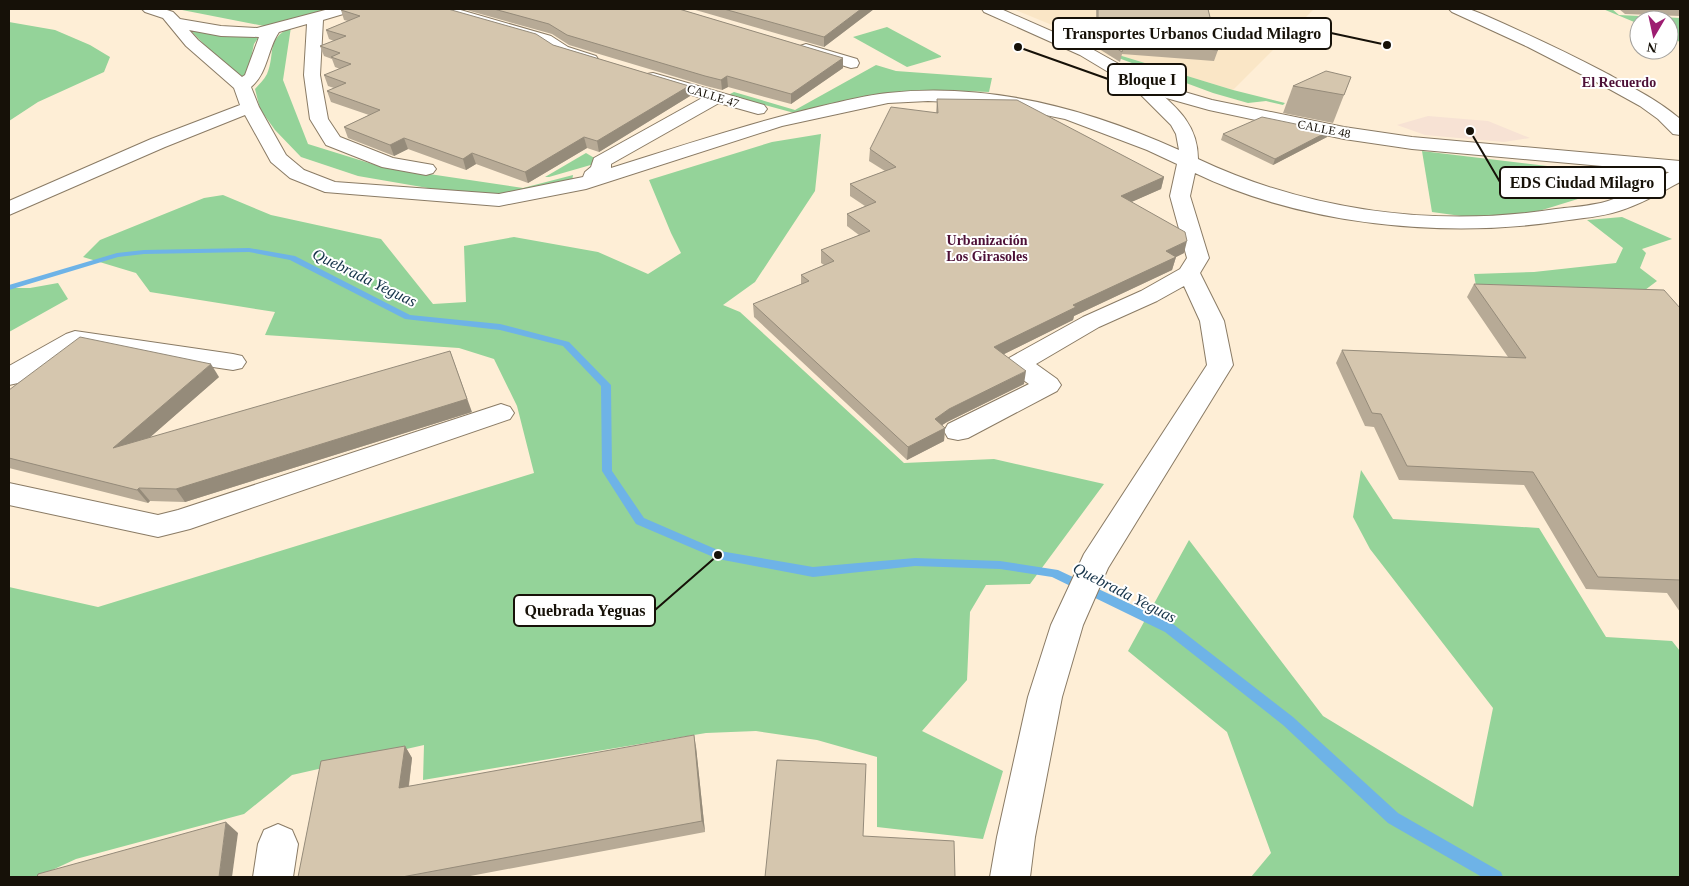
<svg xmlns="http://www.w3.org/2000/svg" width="1689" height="886" font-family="'Times New Roman',serif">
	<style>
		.commercial { fill: #f7e2d4 }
		.built { fill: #fae6c6 }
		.green { fill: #94d399 }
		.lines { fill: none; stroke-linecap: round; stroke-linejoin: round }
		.stream { fill: #6eb3e7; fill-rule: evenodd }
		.minor-casing { stroke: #8a7b65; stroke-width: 2 }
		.tertiary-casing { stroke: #8a7b65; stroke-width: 2 }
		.minor { fill: #fff; fill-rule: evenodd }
		.tertiary { fill: #fff; fill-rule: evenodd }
		.wall { fill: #b7aa96 }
		.shaded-wall { fill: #958b7a }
		.building { fill: #d5c6ae; stroke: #958b7a }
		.labels { text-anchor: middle; stroke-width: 4; stroke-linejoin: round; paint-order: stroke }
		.far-street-label { font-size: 12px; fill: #161108; stroke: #fff }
		.far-neighbourhood-label { font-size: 14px; font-weight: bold; fill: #4d1037; stroke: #fff }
		.water-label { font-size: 16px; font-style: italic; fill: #143248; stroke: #fff }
		.leader { fill: none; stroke: #161108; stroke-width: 2 }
		.callout-dot { fill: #161108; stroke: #fff; stroke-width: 2 }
		.callout { fill: #fff; stroke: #161108; stroke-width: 2 }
		.callout-label { font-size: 16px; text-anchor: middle; font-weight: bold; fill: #161108 }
	</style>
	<rect width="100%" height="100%" fill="#feeed6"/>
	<polygon class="commercial" points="1428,116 1488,121 1530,138 1504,142 1425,135 1397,125"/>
	<polygon class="built" points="1013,9 1314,9 1233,90 1122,56 1108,56 1074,34"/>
	<g class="green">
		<polygon points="177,9 348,9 274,28"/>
		<polygon points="1603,9 1612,9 1619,15 1680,18 1680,42 1669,37 1669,20 1639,20 1639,24"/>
		<polygon points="9,22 55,30 90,45 110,57 104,72 38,102 9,121"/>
		<path d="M291,27L283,80L308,144L382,167L523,188L573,175L572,182L505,195L451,192L358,176L301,157L275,130L260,109L255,89C259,84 264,80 267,74C276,53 265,40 291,27Z"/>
		<polygon points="887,27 941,56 941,57 907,67 853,37"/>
		<polygon points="195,30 260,35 254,44 247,76 236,77 191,31"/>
		<polygon points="1113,56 1122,56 1233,90 1285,103 1283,105 1266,101 1248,103 1213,93"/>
		<polygon points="876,65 896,71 992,78 989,92 940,90 907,93 798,114 728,95 734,92 795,110"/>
		<polygon points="821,134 815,191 755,282 723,305 740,312 904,463 994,459 1104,484 1030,584 986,585 970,612 967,680 922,731 1003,771 983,839 877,827 877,757 817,740 756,731 706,733 423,780 424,745 292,775 244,814 76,859 37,877 9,877 9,587 98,607 534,473 517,406 494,359 459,348 265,335 275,312 150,292 136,273 83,257 100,240 204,198 223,195 271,215 381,239 433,304 466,302 464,246 514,237 598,252 648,274 681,253 671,233 649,180 772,142"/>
		<polygon points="1422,151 1615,174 1615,183 1607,190 1526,215 1483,219 1432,212"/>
		<polygon points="586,153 601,162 549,177 545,177"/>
		<polygon points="1622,217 1672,239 1642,249 1646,253 1640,268 1657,281 1645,290 1476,286 1474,274 1534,272 1616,263 1623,248 1587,220"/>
		<polygon points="58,283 68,299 9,332 9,288 30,288"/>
		<polygon points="1361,470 1393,519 1539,528 1606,637 1672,641 1680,651 1680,877 1251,877 1271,853 1227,732 1128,651 1189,540 1323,716 1473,807 1493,708 1370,549 1353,517"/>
	</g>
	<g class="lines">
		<polygon class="stream" points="249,248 295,256 410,315 500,324 569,342 611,385 612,471 644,518 720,551 813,567 915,558 1000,561 1058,570 1173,624 1293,717 1398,813 1501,872 1503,877 1482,877 1388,823 1283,725 1165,632 1052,577 1000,569 915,566 813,577 718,559 636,524 602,471 601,386 563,346 500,330 405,319 290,260 249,252 144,254 118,257 9,290 9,285 117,253 144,250"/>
		<defs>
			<g id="minor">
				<path d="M142,9H164L173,12L180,19L221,26L257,28L329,9H352L350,12L323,20L320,75L328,119L340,137L393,158L433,165L436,169L433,173L426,175L382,167L326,145L310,119L304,75L307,24L279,32C267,50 268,73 251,87L259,107L286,155L304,170L335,182L499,194L583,177L585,172L591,167L594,158L702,98L647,82L644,78L647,74L653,73L764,105L767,109L764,113L758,114L719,103L611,164V168C681,146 750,123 822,106C844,101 866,95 888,93C987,82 1089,109 1179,150L1176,134L1171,125L1127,81L1130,77L1136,76L1142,77C1169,102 1198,119 1198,159C1308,211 1436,228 1556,209C1573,207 1592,206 1608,201C1631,194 1652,181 1673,170L1680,168V182C1660,193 1641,204 1619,211C1601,217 1581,218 1562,221C1444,239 1303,225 1195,173L1190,196L1209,258L1200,273L1224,321L1233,365L1108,568L1083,625L1062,697L1035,837L1030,877H990L997,837L1028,697L1051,625L1084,554L1207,365L1200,321L1184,286L1157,301L1099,327L1036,364L1057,379L1061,385L1057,391L968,438L958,440L948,438L944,431L948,424L1029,384L1009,370L1005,364L1009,358L1083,317L1141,291L1180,269L1187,258L1170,196L1177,164L1147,150L1065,119L992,104L928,101L888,103L782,126L586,189L499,206L325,192L290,178L271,162L245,115L165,147L9,215V201L151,139L240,105L234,88L186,46L163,18L145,12ZM189,30L221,36L259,37L245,75L242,77L198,40Z"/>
				<polygon points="433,9 457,9 551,36 568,47 596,56 598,59 596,62 584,62 556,53 539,42 436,12"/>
				<path d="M1449,9H1469L1482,14C1523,32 1564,51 1604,72C1630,86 1656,99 1679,118L1680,135L1673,134L1658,119L1640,106L1602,85L1528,47L1452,12Z"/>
				<polygon points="806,44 857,59 859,63 857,67 851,68 800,52 798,49 800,46"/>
				<polygon points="75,331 233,354 242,356 246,362 242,368 233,370 79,347 18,383 9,385 9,366 66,334"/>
				<polygon points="501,404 510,407 514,413 510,419 190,529 158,537 9,505 9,483 158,515 178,510"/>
				<polygon points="278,824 292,830 298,844 293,877 253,877 258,844 264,830"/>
			</g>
			<polygon id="tertiary" points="982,9 1001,9 1092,49 1142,77 1164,86 1212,100 1344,127 1412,137 1680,161 1680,173 1412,149 1344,139 1209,110 1152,94 1130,85 1080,55 984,12"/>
		</defs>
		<use href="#minor" class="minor-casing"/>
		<use href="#tertiary" class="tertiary-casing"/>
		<use href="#minor" class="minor"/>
		<use href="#tertiary" class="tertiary"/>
	</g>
	<g class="wall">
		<polygon points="463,9 679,9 843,58 843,68 791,104 728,87 722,90 706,86 569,45 552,34"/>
		<polygon points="692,9 874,9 824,47"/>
		<polygon points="1085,9 1208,9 1218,50 1214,61 1122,54 1120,62 1096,47 1096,10"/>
		<polygon points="1619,9 1680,9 1680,16 1625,14"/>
		<polygon points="341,10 553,45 689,86 690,96 599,152 587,148 528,183 476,164 466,170 408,149 394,156 348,138 344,127 369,115 331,102 327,91 334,88 328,86 324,75 340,69 335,67 332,59 324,56 320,46 334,41 329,39 326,30 348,21 344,20"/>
		<polygon points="1351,77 1333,123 1283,113 1293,86"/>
		<polygon points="937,99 1164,177 1161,189 1131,202 1184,253 1176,257 1172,270 1074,316 1073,320 1004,354 1024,384 947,422 942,425 945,428 944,441 907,460 754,317 753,304 801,284 801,275 824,265 821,263 821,250 859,235 847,226 847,214 865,206 850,196 850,184 885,171 869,161 870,149 936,113"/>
		<polygon points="1223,134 1327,137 1273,165 1221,140"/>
		<polygon points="1474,284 1680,308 1680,612 1667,593 1586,589 1524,485 1399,480 1374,427 1365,426 1336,363 1342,350 1508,357 1467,297"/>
		<polygon points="219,377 150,437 472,412 185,502 150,501 148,503 9,468 9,390"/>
		<polygon points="405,746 412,758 409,786 696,747 705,832 465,877 298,877"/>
	</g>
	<g class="shaded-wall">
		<polygon points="861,9 874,9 824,47 824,37"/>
		<polygon points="843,58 843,68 791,104 791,94"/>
		<polygon points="727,76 728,87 722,90 721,80"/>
		<polygon points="689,86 690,96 599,152 597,141"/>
		<polygon points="1329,131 1327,137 1273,165 1275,159"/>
		<polygon points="584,137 587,148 528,183 525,172"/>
		<polygon points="404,138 408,149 394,156 390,145"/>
		<polygon points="472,153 476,164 466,170 463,159"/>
		<polygon points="1164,177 1161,189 1118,208 1121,196"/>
		<polygon points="1187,241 1184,253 1172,259 1176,257 1172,270 1074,316 1073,320 992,360 994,347 1073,305 1166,251"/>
		<polygon points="450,351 472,412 185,502 176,489"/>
		<polygon points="211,364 219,377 123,461 113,448"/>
		<polygon points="1026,371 1024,384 947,422 933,431 935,419 949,409"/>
		<polygon points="945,428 944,441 907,460 908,447"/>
		<polygon points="139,488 150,501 148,503 137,490"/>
		<polygon points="694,735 696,747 705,832 702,821"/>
		<polygon points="405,746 412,758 407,799 399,788"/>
		<polygon points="226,822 238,833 232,877 219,877"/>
	</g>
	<g class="building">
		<polygon points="345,9 448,9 536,34 553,45 689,86 597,141 584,137 525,172 472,153 463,159 404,138 390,145 344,127 380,110 327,91 346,83 324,75 351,64 331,57 340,53 320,46 346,36 326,30 360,16 341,10"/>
		<polygon points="494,9 679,9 843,58 791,94 727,76 721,80 705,76 567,35 549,24"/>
		<polygon points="724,9 861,9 824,37"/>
		<polygon points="1098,9 1208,9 1218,50 1124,43 1122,52 1098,36"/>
		<polygon points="1326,71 1351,77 1344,95 1293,86"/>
		<polygon points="937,99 1017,100 1164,177 1121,196 1185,232 1187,241 1166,251 1176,257 1073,305 1076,307 994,347 1026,371 949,409 935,419 945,428 908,447 753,304 809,281 801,275 834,261 821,250 870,231 847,214 876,202 850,184 896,167 870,149 891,107 938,113"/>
		<polygon points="1262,117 1329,131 1275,159 1223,134"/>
		<polygon points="1474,284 1664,290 1680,308 1680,580 1598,577 1533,472 1407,466 1381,414 1372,413 1342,350 1526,358"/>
		<polygon points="80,337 211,364 113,448 450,351 467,399 176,489 139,488 137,490 9,458 9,390"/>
		<polygon points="694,735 702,821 402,877 298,877 321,761 405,746 399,788"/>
		<polygon points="777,760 866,764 863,836 954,841 955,877 765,877"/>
		<polygon points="226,822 219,877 37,877 38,874"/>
	</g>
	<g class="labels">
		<g class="far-street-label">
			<text transform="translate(713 96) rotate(17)" y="4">CALLE 47</text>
			<text transform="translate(1324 129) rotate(11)" y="4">CALLE 48</text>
		</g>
		<g class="far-neighbourhood-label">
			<text x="1619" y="87">El Recuerdo</text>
			<text x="987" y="245">Urbanización<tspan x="987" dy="16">Los Girasoles</tspan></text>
		</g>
		<g class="water-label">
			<text transform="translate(365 277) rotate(26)" y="6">Quebrada Yeguas</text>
			<text transform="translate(1125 592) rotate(27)" y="6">Quebrada Yeguas</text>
		</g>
	</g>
	<path class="leader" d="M1387 45L1331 33M1018 47L1108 79M1470 131L1500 182M718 555L655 610"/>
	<g class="callout-dot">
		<circle cx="1387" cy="45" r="5"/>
		<circle cx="1018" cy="47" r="5"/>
		<circle cx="1470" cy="131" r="5"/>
		<circle cx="718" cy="555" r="5"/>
	</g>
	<g class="callout">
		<rect x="1053" y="18" width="278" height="31" rx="5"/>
		<rect x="1108" y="64" width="78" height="31" rx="5"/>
		<rect x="1500" y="167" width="165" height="31" rx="5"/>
		<rect x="514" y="595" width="141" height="31" rx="5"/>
	</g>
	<g class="callout-label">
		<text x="1192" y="39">Transportes Urbanos Ciudad Milagro</text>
		<text x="1147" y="85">Bloque I</text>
		<text x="1582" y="188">EDS Ciudad Milagro</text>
		<text x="585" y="616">Quebrada Yeguas</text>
	</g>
	<rect width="1689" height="886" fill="none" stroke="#161108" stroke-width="20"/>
	<g transform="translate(1654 35) rotate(189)"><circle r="24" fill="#ffffff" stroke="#a2a09c"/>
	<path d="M0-4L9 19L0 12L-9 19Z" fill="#9d1d71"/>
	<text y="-8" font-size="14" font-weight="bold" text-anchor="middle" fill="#161108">N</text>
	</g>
</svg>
